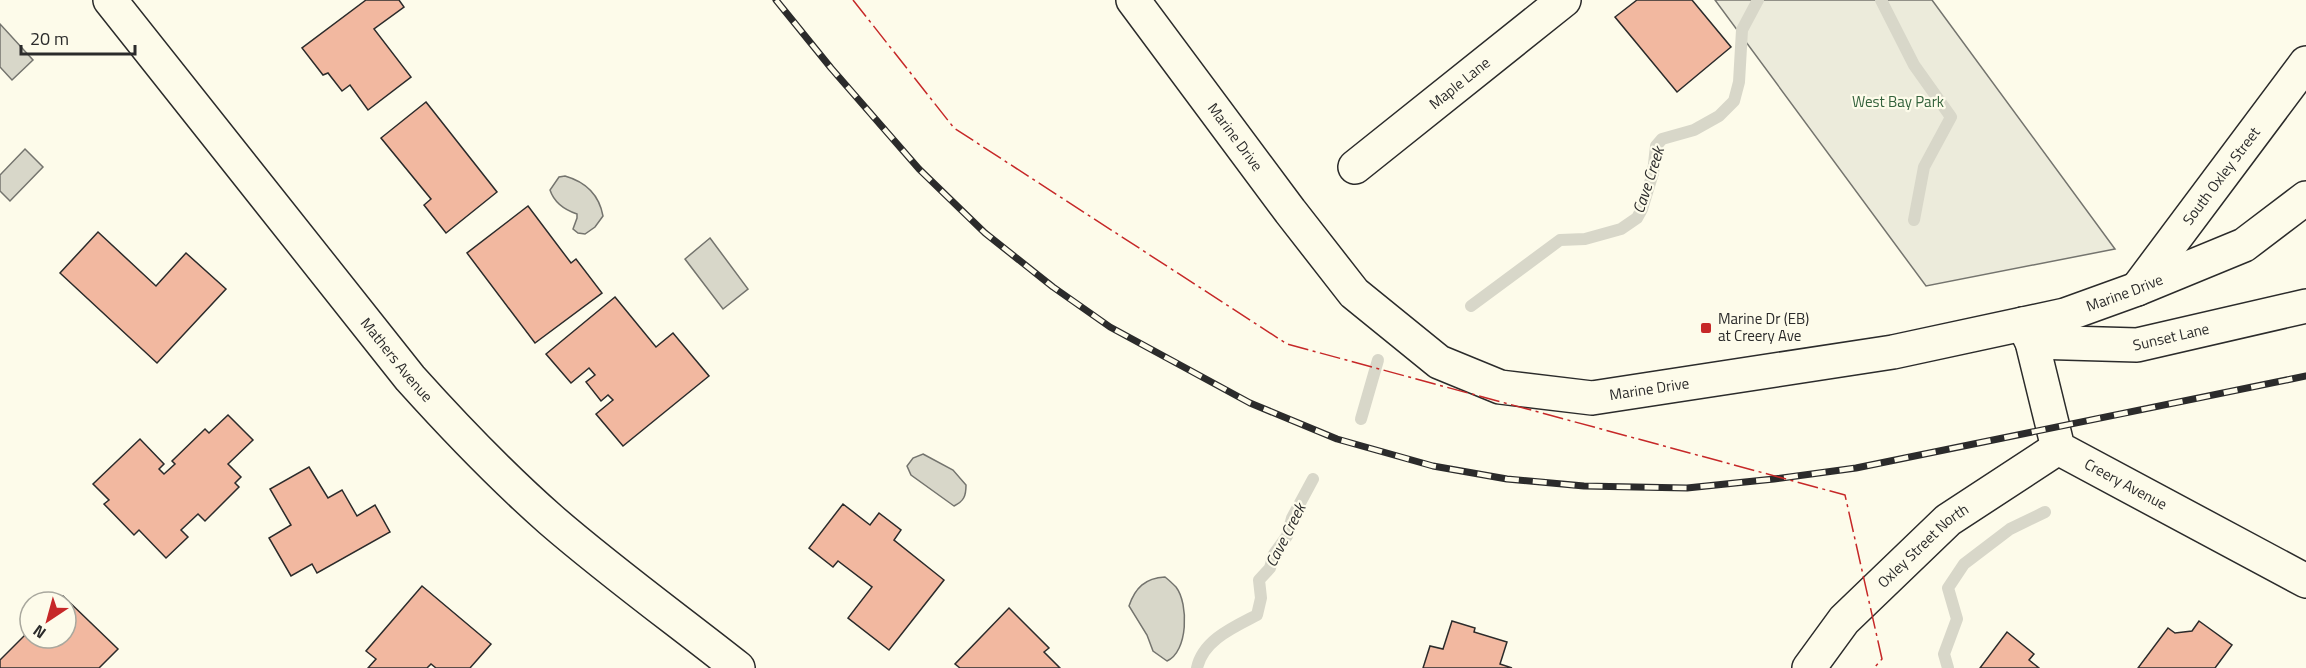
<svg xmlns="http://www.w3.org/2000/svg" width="2306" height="668" font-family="'Titillium Web',sans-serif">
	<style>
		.green { fill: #ecebdb; stroke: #74746e; stroke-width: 1.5 }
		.water { fill: #d8d7c9; stroke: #74746e; stroke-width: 1.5 }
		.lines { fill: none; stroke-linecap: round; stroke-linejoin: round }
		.stream { stroke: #d8d7c9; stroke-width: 12 }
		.building { fill: #f2b8a0; stroke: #2b2b2b; stroke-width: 1.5 }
		.minor-casing { stroke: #2b2b2b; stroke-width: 36 }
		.major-casing { stroke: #2b2b2b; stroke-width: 36 }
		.minor { stroke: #fdfbea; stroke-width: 33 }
		.major { stroke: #fdfbea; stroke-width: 33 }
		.rail-casing { stroke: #2b2b2b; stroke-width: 7 }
		.rail { stroke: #fdfbea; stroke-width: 4.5; stroke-dasharray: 14; stroke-linecap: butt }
		.power { stroke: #c62828; stroke-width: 1.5; stroke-dasharray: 21 4.5 3 4.5; stroke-linecap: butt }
		.poi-dot { fill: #c62828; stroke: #fdfbea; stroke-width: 2 }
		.labels { text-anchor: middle; stroke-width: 4.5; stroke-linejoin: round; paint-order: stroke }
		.street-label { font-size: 15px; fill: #2b2b2b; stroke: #fdfbea }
		.park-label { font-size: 15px; fill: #34623c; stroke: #fdfbea }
		.poi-label { font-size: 15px; fill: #2b2b2b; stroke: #fdfbea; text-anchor: start }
		.water-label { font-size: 16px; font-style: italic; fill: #2b2b2b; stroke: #fdfbea }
	</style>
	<rect width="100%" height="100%" fill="#fdfbea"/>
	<polygon class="green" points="1715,0 1932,0 2115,249 1926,286"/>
	<g class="water">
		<polygon points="0,24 33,60 12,80 0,67"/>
		<polygon points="25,149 43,167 10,201 0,191 0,175"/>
		<path d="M565,176C586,182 599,194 603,216L595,227L585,234L578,233L573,229L577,218V214C565,210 554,202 550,190L559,177Z"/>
		<polygon points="710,238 748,289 723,309 685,259"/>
		<path d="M923,454L953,470L966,485C966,496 964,501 954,506L911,475L907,466L913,458Z"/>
		<path d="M1165,577C1169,580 1173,584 1176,587C1189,604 1188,652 1167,661L1153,651L1147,635L1129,606C1135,588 1145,578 1165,577Z"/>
	</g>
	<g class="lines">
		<g class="stream">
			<polyline points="1881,0 1914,65 1951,117 1924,167 1914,220"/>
			<polyline points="1471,306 1560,240 1585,239 1621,229 1637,218 1642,209 1653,173 1656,146 1662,139 1694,130 1719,116 1734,101 1739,82 1742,30 1758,0"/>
			<polyline points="1361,419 1378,360"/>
			<path d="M1197,668C1203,640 1234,627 1257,615L1261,598L1259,580L1270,568L1274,554L1287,536L1292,518L1313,479"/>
			<polyline points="1948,668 1944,654 1957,619 1948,588 1964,564 2010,529 2045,512"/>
		</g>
	</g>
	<g class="building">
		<polygon points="366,0 399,0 404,7 374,29 411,77 368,110 350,85 342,91 328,73 323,75 302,48"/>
		<polygon points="1637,0 1692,0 1731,47 1677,92 1615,17"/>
		<polygon points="426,102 497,192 446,233 424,205 431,199 381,138"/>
		<polygon points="528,206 571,263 576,259 602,293 535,343 467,253"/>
		<polygon points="98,232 156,286 186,253 226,289 157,363 60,273"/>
		<polygon points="615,297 656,347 673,333 709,376 623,446 596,414 613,400 608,395 601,401 586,382 595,375 589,368 571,383 546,354"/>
		<polygon points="228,415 253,440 228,464 241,477 235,483 239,487 205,521 198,514 181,530 188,537 166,558 139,530 134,535 104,504 109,500 93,484 140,439 164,464 159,469 164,474 175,464 172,461 205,429 209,433"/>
		<polygon points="309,467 328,498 342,490 357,516 375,505 390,532 317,573 312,564 291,576 269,538 291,525 270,489"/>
		<polygon points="843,504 870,525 879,513 901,530 894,540 944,580 889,650 848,618 872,587 838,561 833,567 809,548"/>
		<polygon points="422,586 491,644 470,668 436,668 431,664 427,668 368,668 376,659 366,651"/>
		<polygon points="63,596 118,649 99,668 0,668 0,660 30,630 30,638 66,638 66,602 57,602"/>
		<polygon points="1009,608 1049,648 1044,652 1060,668 960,668 955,664"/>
		<polygon points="1452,621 1475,628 1474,632 1507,642 1500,664 1512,668 1423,668 1430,646 1443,649"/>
		<polygon points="2199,621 2232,645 2215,668 2138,668 2168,628 2175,633 2192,631"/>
		<polygon points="2007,632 2034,654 2029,660 2039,668 1980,668"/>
	</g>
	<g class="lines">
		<defs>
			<g id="minor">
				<path id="s1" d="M110,0L410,378C455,428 501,476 551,520C611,572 676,619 738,668"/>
				<path id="s2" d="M1355,167L1564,0"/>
				<path id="s3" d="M2137,289L2306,63"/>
				<path id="s4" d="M2023,324L2032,342L2058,448L2306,581"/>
				<path id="s5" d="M2032,342L2137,345L2306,306"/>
				<path id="s6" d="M1809,668L1844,620L1948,520L2058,448"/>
			</g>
			<g id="major">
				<path id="s7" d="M1133,0L1290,211L1354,293L1439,362L1500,387L1592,398L1893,352L2065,315L2137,289L2244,245L2306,198"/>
			</g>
		</defs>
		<use href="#minor" class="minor-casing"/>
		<use href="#major" class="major-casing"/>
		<use href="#minor" class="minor"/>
		<use href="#major" class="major"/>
		<defs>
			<polyline id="rail" points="776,0 831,68 919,169 985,233 1053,287 1110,327 1250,403 1337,439 1433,466 1507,479 1584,486 1687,488 1774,479 1856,468 2306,376"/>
		</defs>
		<use href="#rail" class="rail-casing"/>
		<use href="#rail" class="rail"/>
		<polyline class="power" points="853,0 954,128 1287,344 1845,495 1882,659 1874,668"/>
	</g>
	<rect class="poi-dot" x="1700" y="322" width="12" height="12" rx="3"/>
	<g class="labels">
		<g class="street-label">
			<text dy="5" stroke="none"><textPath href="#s2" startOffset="134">Maple Lane</textPath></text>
			<text dy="5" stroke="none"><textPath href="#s7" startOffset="171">Marine Drive</textPath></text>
			<text dy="5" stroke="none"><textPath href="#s3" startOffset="141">South Oxley Street</textPath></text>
			<text dy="5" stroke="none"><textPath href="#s7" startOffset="1179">Marine Drive</textPath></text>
			<text dy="5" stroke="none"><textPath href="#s5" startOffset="140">Sunset Lane</textPath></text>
			<text dy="5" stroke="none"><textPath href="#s1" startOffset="460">Mathers Avenue</textPath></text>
			<text dy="5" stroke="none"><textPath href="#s7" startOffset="693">Marine Drive</textPath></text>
			<text dy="5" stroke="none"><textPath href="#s4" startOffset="206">Creery Avenue</textPath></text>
			<text dy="5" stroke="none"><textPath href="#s6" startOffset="168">Oxley Street North</textPath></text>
		</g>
		<g class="park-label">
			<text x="1898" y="107">West Bay Park</text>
		</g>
		<g class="poi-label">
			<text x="1718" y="324">Marine Dr (EB)<tspan x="1718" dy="17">at Creery Ave</tspan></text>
		</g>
		<g class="water-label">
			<text transform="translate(1648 180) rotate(-72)" y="6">Cave Creek</text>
			<text transform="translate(1285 535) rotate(-63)" y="6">Cave Creek</text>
		</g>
	</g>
	<g transform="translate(48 620) rotate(216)"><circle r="28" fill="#fdfbea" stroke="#a9a89e" stroke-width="1.5"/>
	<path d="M0-4.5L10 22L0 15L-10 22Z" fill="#c62828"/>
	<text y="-9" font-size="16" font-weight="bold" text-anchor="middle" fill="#2b2b2b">N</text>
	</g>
	<path d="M21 45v9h114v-9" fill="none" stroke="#2b2b2b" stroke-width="3"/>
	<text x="30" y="45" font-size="18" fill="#2b2b2b" stroke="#fdfbea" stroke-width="4.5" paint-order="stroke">20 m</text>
</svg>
